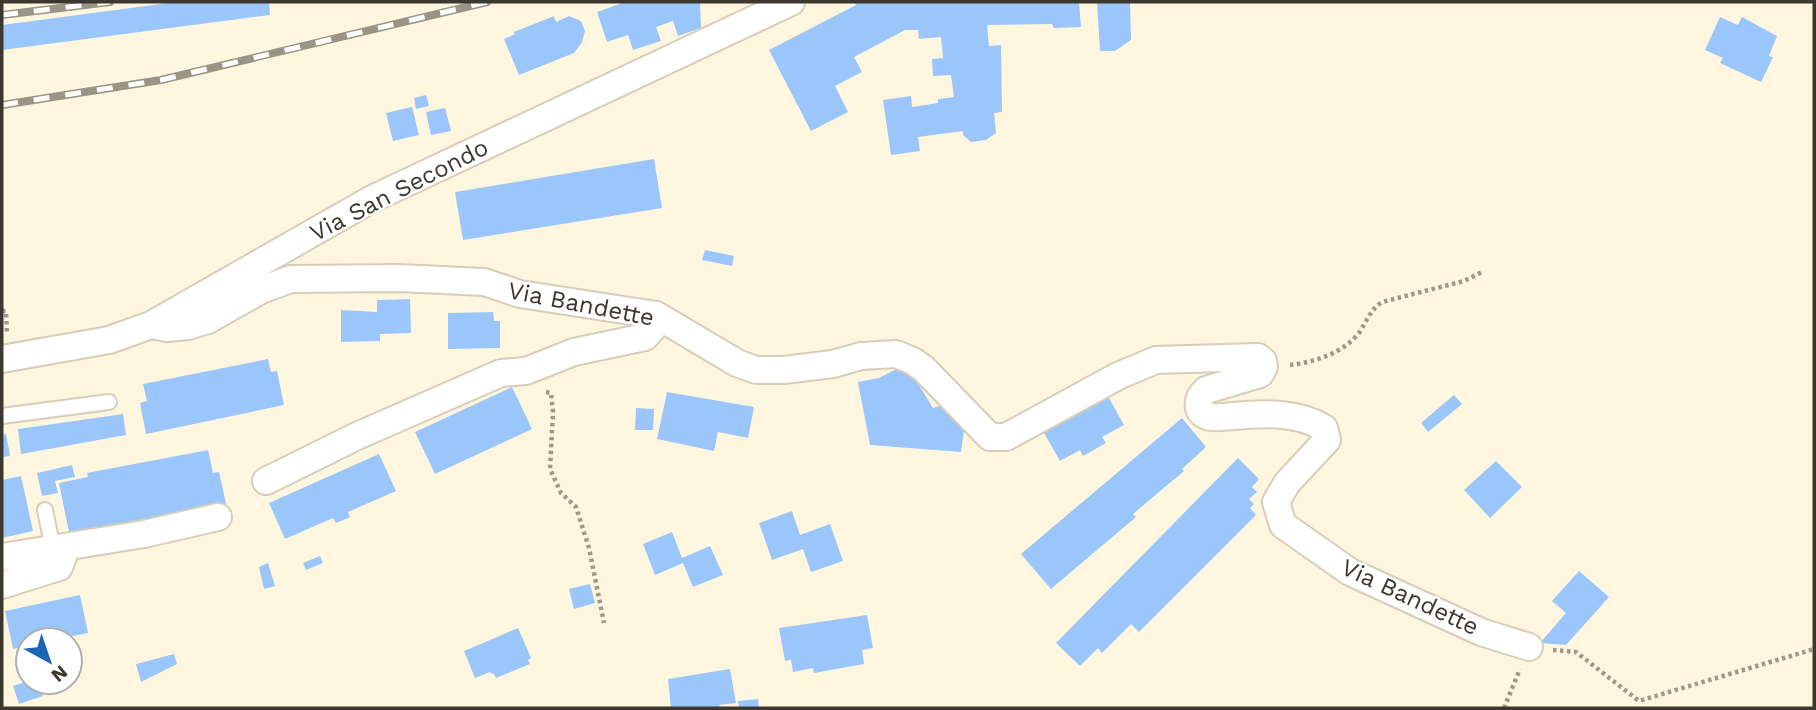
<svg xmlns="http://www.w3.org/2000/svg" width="1816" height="710" font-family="'Work Sans',sans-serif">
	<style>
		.building { fill: #9bc6fb }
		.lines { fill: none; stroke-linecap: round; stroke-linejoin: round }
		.service-casing { stroke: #d6ceb8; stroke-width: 18 }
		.minor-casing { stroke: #d6ceb8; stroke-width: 30 }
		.path { stroke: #9f998a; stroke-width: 4.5; stroke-dasharray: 3.5 3.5; stroke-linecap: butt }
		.service { stroke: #fff; stroke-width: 14 }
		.minor { stroke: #fff; stroke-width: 26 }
		.rail-casing { stroke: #9a9485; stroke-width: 8 }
		.rail { stroke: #fff; stroke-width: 5; stroke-dasharray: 16; stroke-linecap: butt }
		.labels { text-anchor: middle; stroke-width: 5; stroke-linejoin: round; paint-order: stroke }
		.street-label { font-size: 24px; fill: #3c3830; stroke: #fff }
	</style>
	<rect width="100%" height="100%" fill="#fff6e0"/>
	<g class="building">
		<polygon points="176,2 269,2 270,15 2,50 2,25"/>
		<polygon points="625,2 700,2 701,28 678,36 673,21 656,27 661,41 633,50 628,35 607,42 597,12"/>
		<polygon points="854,2 1079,2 1081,27 1054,28 1052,24 987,25 989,46 1001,45 1002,112 994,113 996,133 986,140 971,142 963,135 963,131 918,137 920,151 891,155 883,100 911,96 912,107 938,103 938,99 954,97 951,75 933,76 932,59 943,58 941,37 919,39 918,30 905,30 854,57 862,72 835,86 848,112 811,131 769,50 856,5"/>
		<polygon points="1097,2 1130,2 1131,40 1115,51 1100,51"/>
		<polygon points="554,16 556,22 569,16 581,21 585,31 582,42 574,53 519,75 504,39 515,34 514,32"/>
		<polygon points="1720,17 1738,25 1742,17 1777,36 1769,56 1773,57 1761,82 1720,63 1723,58 1705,50"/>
		<polygon points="426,95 429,106 416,109 414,98"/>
		<polygon points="412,107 419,135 393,141 386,113"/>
		<polygon points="445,108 451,131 431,135 426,112"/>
		<polygon points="654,159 662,208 463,240 455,192"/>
		<polygon points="705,250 734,256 732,266 702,260"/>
		<polygon points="410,299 411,333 380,334 380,341 341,342 341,310 377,312 377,300"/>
		<polygon points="493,312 494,321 500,321 500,348 448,349 448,313"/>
		<polygon points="268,359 271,372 277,371 284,405 146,434 140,403 147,401 143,384"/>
		<polygon points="906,364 933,408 949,403 965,423 961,452 870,445 858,382 879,378"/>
		<polygon points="512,387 532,429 435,474 415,432"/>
		<polygon points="1105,391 1124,425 1102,437 1106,443 1083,456 1080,450 1060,461 1043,431"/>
		<polygon points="667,392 754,407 748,438 718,432 714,451 657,439"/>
		<polygon points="1454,395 1462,404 1428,432 1421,423"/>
		<polygon points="636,408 654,409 653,430 635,430"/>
		<polygon points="123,414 126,435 21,454 18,429"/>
		<polygon points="1182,418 1206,447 1182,469 1184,471 1133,514 1136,517 1051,589 1021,554"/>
		<polygon points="6,434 10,456 2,457 2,435"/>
		<polygon points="208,450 213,473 219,472 226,504 70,537 59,483 88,477 87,473"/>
		<polygon points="379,454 396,491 348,512 350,517 336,523 333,518 285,539 269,503"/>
		<polygon points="1238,458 1259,479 1252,487 1257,492 1249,499 1254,504 1250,508 1256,515 1139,632 1131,624 1102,653 1098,648 1080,666 1056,643"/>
		<polygon points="1496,461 1522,487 1490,518 1464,490"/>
		<polygon points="72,465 75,477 55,481 58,493 42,496 37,473"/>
		<polygon points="21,476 33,531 2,538 2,480"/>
		<polygon points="792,511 800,535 830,524 843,561 811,572 803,549 772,560 759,523"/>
		<polygon points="672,532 682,558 710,546 723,575 693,587 683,563 655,575 643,544"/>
		<polygon points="320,556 323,563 306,570 303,563"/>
		<polygon points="268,563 275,586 264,589 259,567"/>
		<polygon points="1579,571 1609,597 1566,645 1540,643 1566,613 1552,601"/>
		<polygon points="590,584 595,603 574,609 569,589"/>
		<polygon points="80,595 88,633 68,637 69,640 28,640 28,646 13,649 5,611"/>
		<polygon points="867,615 873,648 862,650 864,664 814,673 813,668 793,672 791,660 785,661 779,628"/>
		<polygon points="518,628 531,658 528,660 530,664 496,678 493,673 491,674 490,672 475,678 464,651"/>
		<polygon points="174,654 177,664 141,682 136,664"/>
		<polygon points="730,669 736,703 719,705 720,708 671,708 668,679"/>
		<polygon points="28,681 39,682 43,696 19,704 13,686"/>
		<polygon points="758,699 759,708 739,708 738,701"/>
	</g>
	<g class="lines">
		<defs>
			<g id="service">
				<polyline points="2,416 109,402"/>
				<polyline points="45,510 53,549"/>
			</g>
			<g id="minor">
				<path d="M151,325L167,328L188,326L208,320L261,290L291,279L399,278L484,282L520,294L656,315L737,363L756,370H784L833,364L861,356L896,354L913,361L924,369L990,437H1006L1118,376L1156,360L1258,357L1263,361L1264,367L1260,374L1206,390C1198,397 1194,411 1207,416C1215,419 1226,416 1234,416C1265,413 1298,412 1324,428L1327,440L1287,483L1276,502L1283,525L1350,572L1481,632L1529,647"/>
				<polyline points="2,359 109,340 151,325 372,199 791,2"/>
				<polyline points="266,481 357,436 501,373 526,371 574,352 645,337 657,323 656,315"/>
				<polyline points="2,557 144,534 218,517"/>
				<polyline points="2,585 59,567 63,557 53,549"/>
			</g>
		</defs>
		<use href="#service" class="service-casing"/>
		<use href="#minor" class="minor-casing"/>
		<g class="path">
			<polyline points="2,311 6,311 7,334"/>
			<path d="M1290,365C1315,362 1343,353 1359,333C1367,321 1370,310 1382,302L1464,281L1482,272"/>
			<polyline points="546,392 551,393 553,412 550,469 561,493 576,507 589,548 604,623"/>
			<polyline points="1553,650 1576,652 1639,701 1814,649"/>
			<polyline points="1504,708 1520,669"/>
		</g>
		<use href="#service" class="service"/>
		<use href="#minor" class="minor"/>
		<defs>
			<g id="rail">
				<polyline points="2,15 110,2"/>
				<polyline points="2,105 161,80 487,2"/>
			</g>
		</defs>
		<use href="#rail" class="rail-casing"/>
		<use href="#rail" class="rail"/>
	</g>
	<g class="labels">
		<g class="street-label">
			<text transform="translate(399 190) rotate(-27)" y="8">Via San Secondo</text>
			<text transform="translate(581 304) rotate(11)" y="8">Via Bandette</text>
			<text transform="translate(1410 597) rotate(25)" y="8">Via Bandette</text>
		</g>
	</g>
	<rect width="1816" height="710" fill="none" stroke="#3c3830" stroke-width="7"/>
	<g transform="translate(49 661) rotate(140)"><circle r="33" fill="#ffffff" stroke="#b1afac" stroke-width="2"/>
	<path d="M0-5L12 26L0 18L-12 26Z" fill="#1a65b4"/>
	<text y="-10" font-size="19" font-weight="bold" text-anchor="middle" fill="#3c3830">N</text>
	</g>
</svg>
